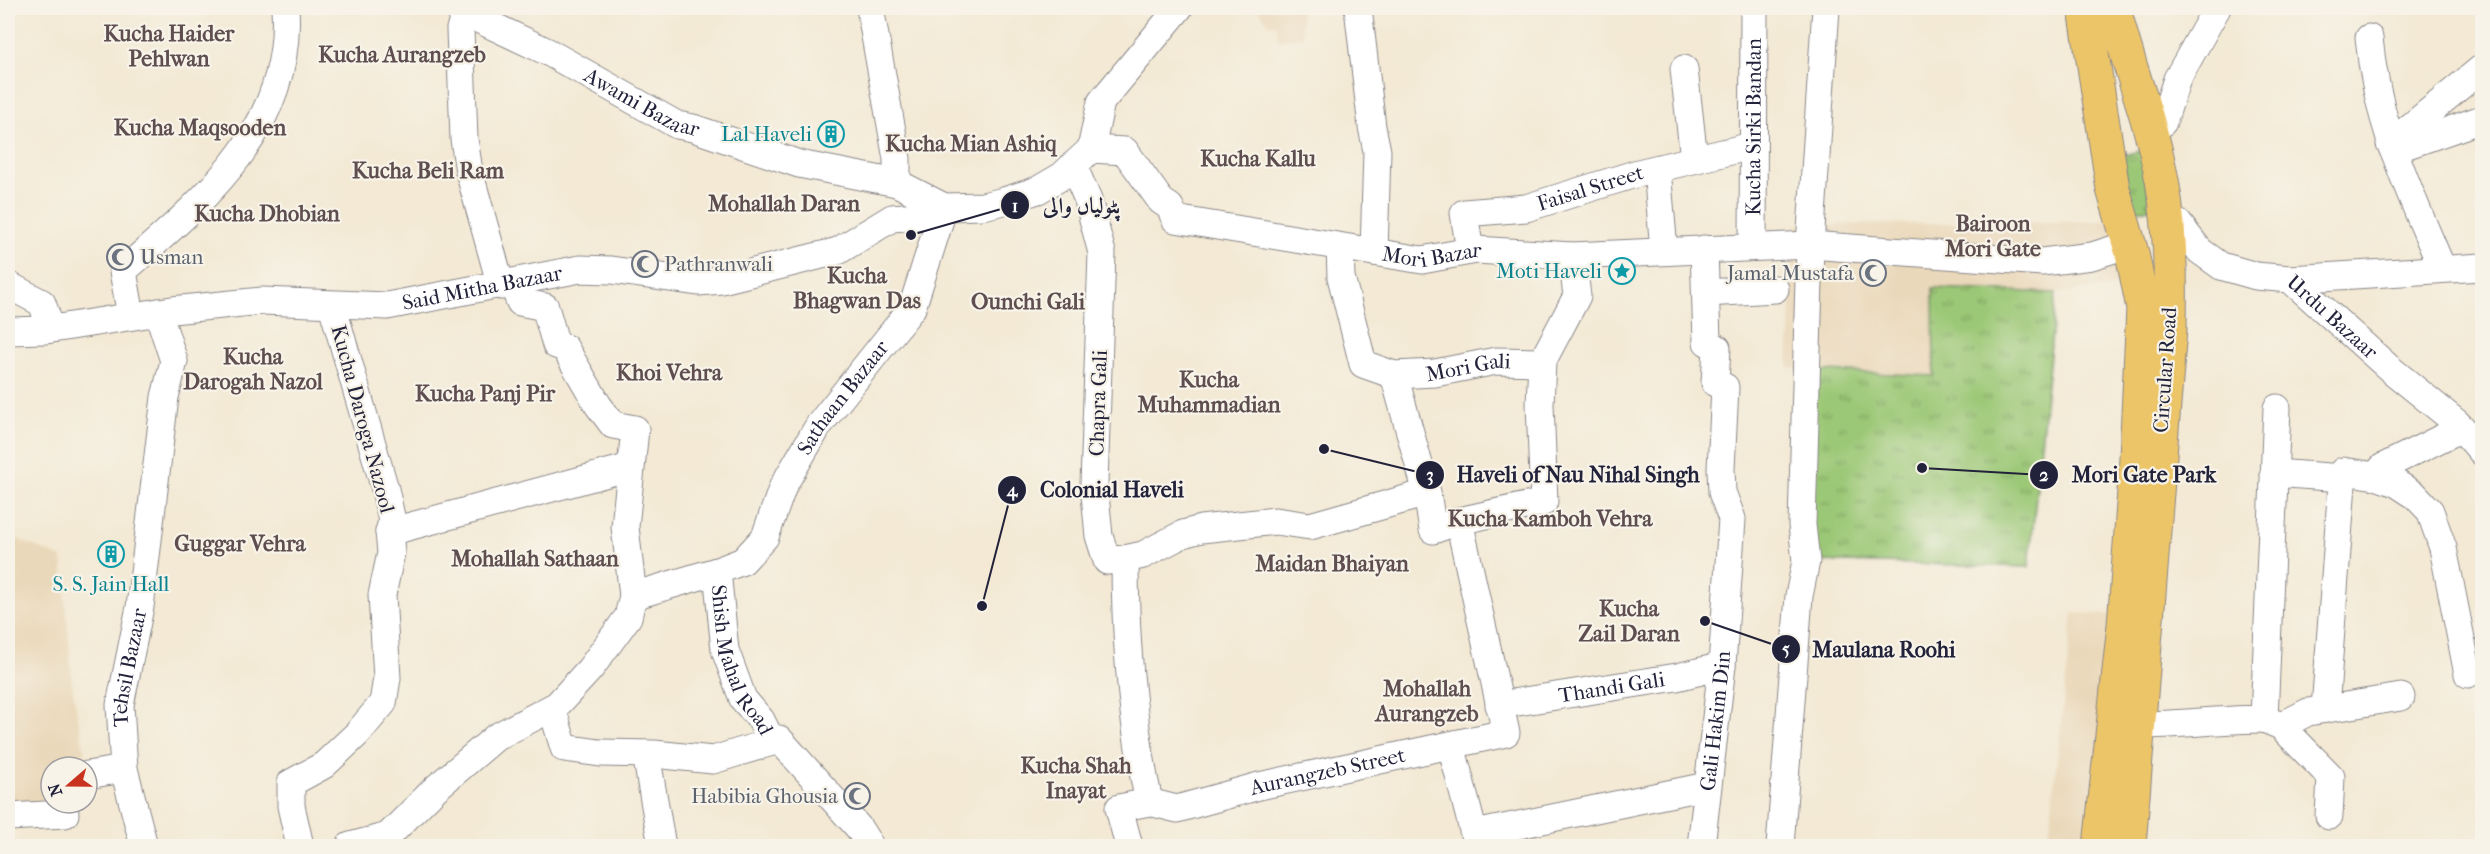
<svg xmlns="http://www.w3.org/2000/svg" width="2490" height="854" font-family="'IM FELL French Canon',Amiri,serif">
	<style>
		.built { fill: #ead8ba }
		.grass { fill: url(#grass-tufts); stroke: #5e7558; stroke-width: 1.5 }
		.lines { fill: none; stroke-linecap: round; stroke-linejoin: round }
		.minor-casing { stroke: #8a8688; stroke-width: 29 }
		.major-casing { stroke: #8a8688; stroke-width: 35 }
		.minor { stroke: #fff; stroke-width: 27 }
		.major { stroke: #edc569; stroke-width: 33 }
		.labels { text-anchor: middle; stroke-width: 4.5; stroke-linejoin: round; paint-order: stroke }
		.street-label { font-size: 21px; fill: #22223b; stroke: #f7f3e8 }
		.culture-label { font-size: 21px; fill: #0d838f; stroke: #f7f3e8; text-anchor: end }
		.worship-label { font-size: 21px; fill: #5b616d; stroke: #f7f3e8; text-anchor: start }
		.neighbourhood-label { font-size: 22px; font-weight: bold; fill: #5e4e50; stroke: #f7f3e8 }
		.leader { fill: none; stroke: #22223b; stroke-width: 2 }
		.callout-dot { fill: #22223b; stroke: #f7f3e8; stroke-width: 2 }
		.mark-label { font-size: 18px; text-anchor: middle; font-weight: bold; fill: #fff }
		.callout-label { font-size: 22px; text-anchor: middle; font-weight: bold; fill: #22223b; stroke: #f7f3e8; stroke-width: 4.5; stroke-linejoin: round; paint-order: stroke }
	</style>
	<defs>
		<pattern id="grass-tufts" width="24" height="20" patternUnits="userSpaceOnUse" patternTransform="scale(1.5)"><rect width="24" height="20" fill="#9bc876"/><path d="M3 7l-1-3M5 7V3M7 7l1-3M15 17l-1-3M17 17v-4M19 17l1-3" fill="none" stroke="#7ea262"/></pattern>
	</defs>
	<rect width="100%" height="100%" fill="#f7f3e8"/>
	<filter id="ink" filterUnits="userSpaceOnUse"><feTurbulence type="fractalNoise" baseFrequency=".0167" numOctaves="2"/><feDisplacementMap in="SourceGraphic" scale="12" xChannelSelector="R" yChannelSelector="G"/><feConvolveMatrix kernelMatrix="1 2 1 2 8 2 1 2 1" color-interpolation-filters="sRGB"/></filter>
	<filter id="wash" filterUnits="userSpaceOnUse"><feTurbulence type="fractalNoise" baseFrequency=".008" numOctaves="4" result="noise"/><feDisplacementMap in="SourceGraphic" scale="24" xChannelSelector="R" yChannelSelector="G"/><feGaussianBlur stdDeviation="1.35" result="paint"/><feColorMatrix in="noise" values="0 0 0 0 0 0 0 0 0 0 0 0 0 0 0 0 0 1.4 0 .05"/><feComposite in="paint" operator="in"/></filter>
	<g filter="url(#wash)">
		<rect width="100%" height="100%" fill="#f3e9d4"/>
		<g class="built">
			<polygon points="1257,8 1300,8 1303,37 1278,40 1276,24 1269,25"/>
			<polygon points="2118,221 2128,285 2056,293 1933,288 1934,376 1788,367 1795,225"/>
			<polygon points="8,535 62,558 73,692 89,775 87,767 51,767 51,803 8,818"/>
			<polygon points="2073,613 2115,615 2091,846 2048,846"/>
		</g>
		<g class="grass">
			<polygon points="2140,151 2144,152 2150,208 2139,210 2129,206 2123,155"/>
			<polygon points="1933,288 2056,293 2029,567 1806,561 1807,370 1934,376"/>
		</g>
	</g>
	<g filter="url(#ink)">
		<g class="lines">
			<defs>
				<g id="minor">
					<path id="s1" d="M459,8L461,11L548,52L677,125L693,128L799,164L897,183L944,207L983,206L1004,201L1038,190L1062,176L1091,149L1101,102L1179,8"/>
					<polyline points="870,8 897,159 897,183"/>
					<polyline points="1358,8 1372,127 1377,151 1374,252"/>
					<polyline points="466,13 460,29 464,139 469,171 501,286"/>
					<path d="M2369,38C2377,125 2409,190 2442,268"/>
					<polyline points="1684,69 1694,159"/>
					<polyline points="2151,134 2163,122 2177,79 2217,8"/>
					<polyline points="2390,144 2482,68"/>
					<path id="s2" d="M1091,149L1125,151L1161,201L1170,207L1175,219L1422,260L1476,250L1572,256L1810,245L2042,262L2092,256L2130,244"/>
					<polyline points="2393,150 2482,119"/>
					<path d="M1073,165L1088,200L1102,253L1094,484L1099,536L1107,561L1125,559C1125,640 1132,723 1149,802"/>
					<polyline points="1657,170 1664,250"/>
					<path id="s3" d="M2166,220L2178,223L2200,251L2221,266L2256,276L2290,279L2389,368L2457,423L2482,452"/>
					<polyline points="1340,247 1341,277 1363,364 1394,375 1427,493 1433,530 1459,521"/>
					<path id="s4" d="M1753,247L1754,8"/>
					<path id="s5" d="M1470,251L1464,213L1526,208L1638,173L1752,146"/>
					<polyline points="2290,279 2482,267"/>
					<polyline points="8,285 42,303 51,329"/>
					<polyline points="1706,293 1775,289"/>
					<path d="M131,316L123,271C205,199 293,128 285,8"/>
					<path id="s6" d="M8,331L46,330L172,310L262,301L387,306L580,269L611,270L698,282L722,280L838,251L892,218L930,215L944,207"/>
					<path id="s7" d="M1394,375L1435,373L1496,361L1542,362"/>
					<polyline points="2274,473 2343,478"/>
					<polyline points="2376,476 2383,467 2462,428"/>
					<polyline points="389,532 630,467"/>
					<polyline points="1125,559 1143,555 1183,534 1201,529 1276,521 1310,526 1427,493"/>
					<path id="s8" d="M717,571L725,650L743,699L761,720L772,742L779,739L858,827L870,846"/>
					<path id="s9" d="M633,596L717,571L743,561L765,537L783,486L819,425L912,308L944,207"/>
					<path id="s10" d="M1499,705L1677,677L1722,666"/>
					<polyline points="552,708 564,748 600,753 654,754 713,760 772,742"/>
					<polyline points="2325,709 2343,471 2376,476 2396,483 2416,496 2430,511 2443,548 2468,674"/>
					<polyline points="2264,719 2281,726 2331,777 2329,816"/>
					<path d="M2140,725C2181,725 2222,719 2264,719L2277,408"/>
					<polyline points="2281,726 2308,712 2401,697"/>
					<polyline points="1451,745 1477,846"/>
					<polyline points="646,754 662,846"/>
					<polyline points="87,775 124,769"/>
					<polyline points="8,817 65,814 64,803"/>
					<polyline points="1475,834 1707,786"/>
					<path id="s11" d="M144,846L124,769L120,705L140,607L165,397L174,361L158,312"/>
					<polyline points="300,846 291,806 291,783 324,765 357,734 383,703 387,678 382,595 391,553 389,532 392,521 385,489 332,305"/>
					<polyline points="350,846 388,836 436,788 496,737 557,705 590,669 628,617 633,596 625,527 635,429 613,425 598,405 565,348 556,345 545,307 520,302 512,283"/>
					<path id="s12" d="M1129,846L1119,808L1149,802L1177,809L1259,786L1506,733L1459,521L1544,502L1540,404L1542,362L1577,296L1572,256"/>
					<path id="s13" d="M1701,846L1722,666L1732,519L1722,492L1721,469L1725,387L1715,383L1717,348L1707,342L1704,249"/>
					<polyline points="1780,846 1799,596 1806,561 1802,525 1810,245 1826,8"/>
				</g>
				<g id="major">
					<polyline points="2085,8 2113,189 2132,253 2143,308 2135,478 2124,625 2100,846"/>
					<path d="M2114,8C2126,60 2147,109 2158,161C2171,216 2171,274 2170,329L2129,846"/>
				</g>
			</defs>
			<use href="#minor" class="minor-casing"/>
			<use href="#major" class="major-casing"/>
			<use href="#minor" class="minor"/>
			<use href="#major" class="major"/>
		</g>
	</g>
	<defs>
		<symbol id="building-ring" viewBox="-11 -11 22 22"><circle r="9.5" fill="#f7f3e8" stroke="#0f9aa8" stroke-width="1.5"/><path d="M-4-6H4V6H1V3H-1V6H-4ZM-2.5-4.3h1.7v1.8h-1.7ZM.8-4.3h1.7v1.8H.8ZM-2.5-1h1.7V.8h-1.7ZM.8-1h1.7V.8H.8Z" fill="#0f9aa8"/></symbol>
		<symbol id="mosque-ring" viewBox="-11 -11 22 22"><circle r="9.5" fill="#f7f3e8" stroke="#6b7280" stroke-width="1.5"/><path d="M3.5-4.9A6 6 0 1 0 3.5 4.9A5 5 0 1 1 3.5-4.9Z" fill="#6b7280"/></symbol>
		<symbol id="sight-ring" viewBox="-11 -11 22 22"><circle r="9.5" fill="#f7f3e8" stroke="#0f9aa8" stroke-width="1.5"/><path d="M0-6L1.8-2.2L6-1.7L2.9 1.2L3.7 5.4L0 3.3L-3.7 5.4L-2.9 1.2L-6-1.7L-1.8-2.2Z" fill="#0f9aa8"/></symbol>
	</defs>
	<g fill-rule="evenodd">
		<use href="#building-ring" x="816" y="119" width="30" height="30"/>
		<use href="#mosque-ring" x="105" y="242" width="30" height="30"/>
		<use href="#mosque-ring" x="630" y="249" width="30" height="30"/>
		<use href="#sight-ring" x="1607" y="256" width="30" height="30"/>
		<use href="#mosque-ring" x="1858" y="258" width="30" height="30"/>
		<use href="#building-ring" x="96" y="539" width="30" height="30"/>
		<use href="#mosque-ring" x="842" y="781" width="30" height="30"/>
	</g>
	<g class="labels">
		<g class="street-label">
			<text dy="7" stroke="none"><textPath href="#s1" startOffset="207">Awami Bazaar</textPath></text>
			<text dy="7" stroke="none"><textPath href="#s4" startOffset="120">Kucha Sirki Bandan</textPath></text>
			<text dy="7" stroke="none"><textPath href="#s5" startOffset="168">Faisal Street</textPath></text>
			<text dy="7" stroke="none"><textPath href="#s2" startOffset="380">Mori Bazar</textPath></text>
			<text dy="7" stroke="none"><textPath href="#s6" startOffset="478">Said Mitha Bazaar</textPath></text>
			<text dy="7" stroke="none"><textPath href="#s3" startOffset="201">Urdu Bazaar</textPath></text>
			<text dy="7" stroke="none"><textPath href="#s7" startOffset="75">Mori Gali</textPath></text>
			<text transform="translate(2165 370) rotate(-86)" y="7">Circular Road</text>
			<text dy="7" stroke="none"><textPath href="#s9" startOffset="309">Sathaan Bazaar</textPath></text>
			<text transform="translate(1098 403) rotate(-88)" y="7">Chapra Gali</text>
			<text transform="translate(363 419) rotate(75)" y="7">Kucha Daroga Nazool</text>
			<text dy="7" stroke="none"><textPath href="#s8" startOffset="94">Shish Mahal Road</textPath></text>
			<text dy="7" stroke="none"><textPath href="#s11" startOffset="182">Tehsil Bazaar</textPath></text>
			<text dy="7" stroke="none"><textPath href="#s10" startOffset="114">Thandi Gali</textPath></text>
			<text dy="7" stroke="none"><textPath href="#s13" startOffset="126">Gali Hakim Din</textPath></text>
			<text dy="7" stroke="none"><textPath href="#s12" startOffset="254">Aurangzeb Street</textPath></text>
		</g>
		<g class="culture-label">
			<text x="812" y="141">Lal Haveli</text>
			<text x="1602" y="278">Moti Haveli</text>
			<text x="111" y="591" text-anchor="middle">S. S. Jain Hall</text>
		</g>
		<g class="worship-label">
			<text x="140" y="264">Usman</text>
			<text x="664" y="271">Pathranwali</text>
			<text x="1854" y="280" text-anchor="end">Jamal Mustafa</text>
			<text x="838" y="803" text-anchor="end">Habibia Ghousia</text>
		</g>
		<g class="neighbourhood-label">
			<text x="169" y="41">Kucha Haider<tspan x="169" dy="25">Pehlwan</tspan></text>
			<text x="402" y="62">Kucha Aurangzeb</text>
			<text x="200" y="135">Kucha Maqsooden</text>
			<text x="971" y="151">Kucha Mian Ashiq</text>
			<text x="1258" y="166">Kucha Kallu</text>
			<text x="428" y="178">Kucha Beli Ram</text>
			<text x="784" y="211">Mohallah Daran</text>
			<text x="267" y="221">Kucha Dhobian</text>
			<text x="1993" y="231">Bairoon<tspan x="1993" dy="25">Mori Gate</tspan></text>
			<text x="857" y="283">Kucha<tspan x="857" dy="25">Bhagwan Das</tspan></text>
			<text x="1028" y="309">Ounchi Gali</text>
			<text x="253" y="364">Kucha<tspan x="253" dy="25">Darogah Nazol</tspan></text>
			<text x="669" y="380">Khoi Vehra</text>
			<text x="1209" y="387">Kucha<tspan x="1209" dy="25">Muhammadian</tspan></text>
			<text x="485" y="401">Kucha Panj Pir</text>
			<text x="1550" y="526">Kucha Kamboh Vehra</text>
			<text x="240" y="551">Guggar Vehra</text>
			<text x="535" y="566">Mohallah Sathaan</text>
			<text x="1332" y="571">Maidan Bhaiyan</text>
			<text x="1629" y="616">Kucha<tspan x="1629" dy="25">Zail Daran</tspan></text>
			<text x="1427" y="696">Mohallah<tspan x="1427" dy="25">Aurangzeb</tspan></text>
			<text x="1076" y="773">Kucha Shah<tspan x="1076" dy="25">Inayat</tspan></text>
		</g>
	</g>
	<path class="leader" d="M911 235L1015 205M1922 468L2044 475M1324 449L1430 475M982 606L1012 490M1705 621L1786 649"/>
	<g class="callout-dot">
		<circle cx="911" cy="235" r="6"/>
		<circle cx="1922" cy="468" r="6"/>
		<circle cx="1324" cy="449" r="6"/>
		<circle cx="982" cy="606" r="6"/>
		<circle cx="1705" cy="621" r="6"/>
		<circle cx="1015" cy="205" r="15"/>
		<circle cx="2044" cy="475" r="15"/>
		<circle cx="1430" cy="475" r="15"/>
		<circle cx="1012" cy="490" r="15"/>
		<circle cx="1786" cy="649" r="15"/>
	</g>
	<g class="mark-label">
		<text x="1015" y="212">1</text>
		<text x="2044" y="481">2</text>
		<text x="1430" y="481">3</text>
		<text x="1012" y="496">4</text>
		<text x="1786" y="655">5</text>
	</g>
	<g class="callout-label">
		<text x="1082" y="213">پٹولیاں والی</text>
		<text x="2144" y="482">Mori Gate Park</text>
		<text x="1578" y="482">Haveli of Nau Nihal Singh</text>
		<text x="1112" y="497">Colonial Haveli</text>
		<text x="1884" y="657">Maulana Roohi</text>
	</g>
	<rect width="2490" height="854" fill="none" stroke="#f7f3e8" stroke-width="30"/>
	<g transform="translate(69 785) rotate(250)"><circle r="28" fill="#f7f3e8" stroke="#a29fa3" stroke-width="1.5"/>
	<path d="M0-4.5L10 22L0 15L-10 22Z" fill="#c8321e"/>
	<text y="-9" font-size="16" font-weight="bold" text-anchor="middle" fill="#22223b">N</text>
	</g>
</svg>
